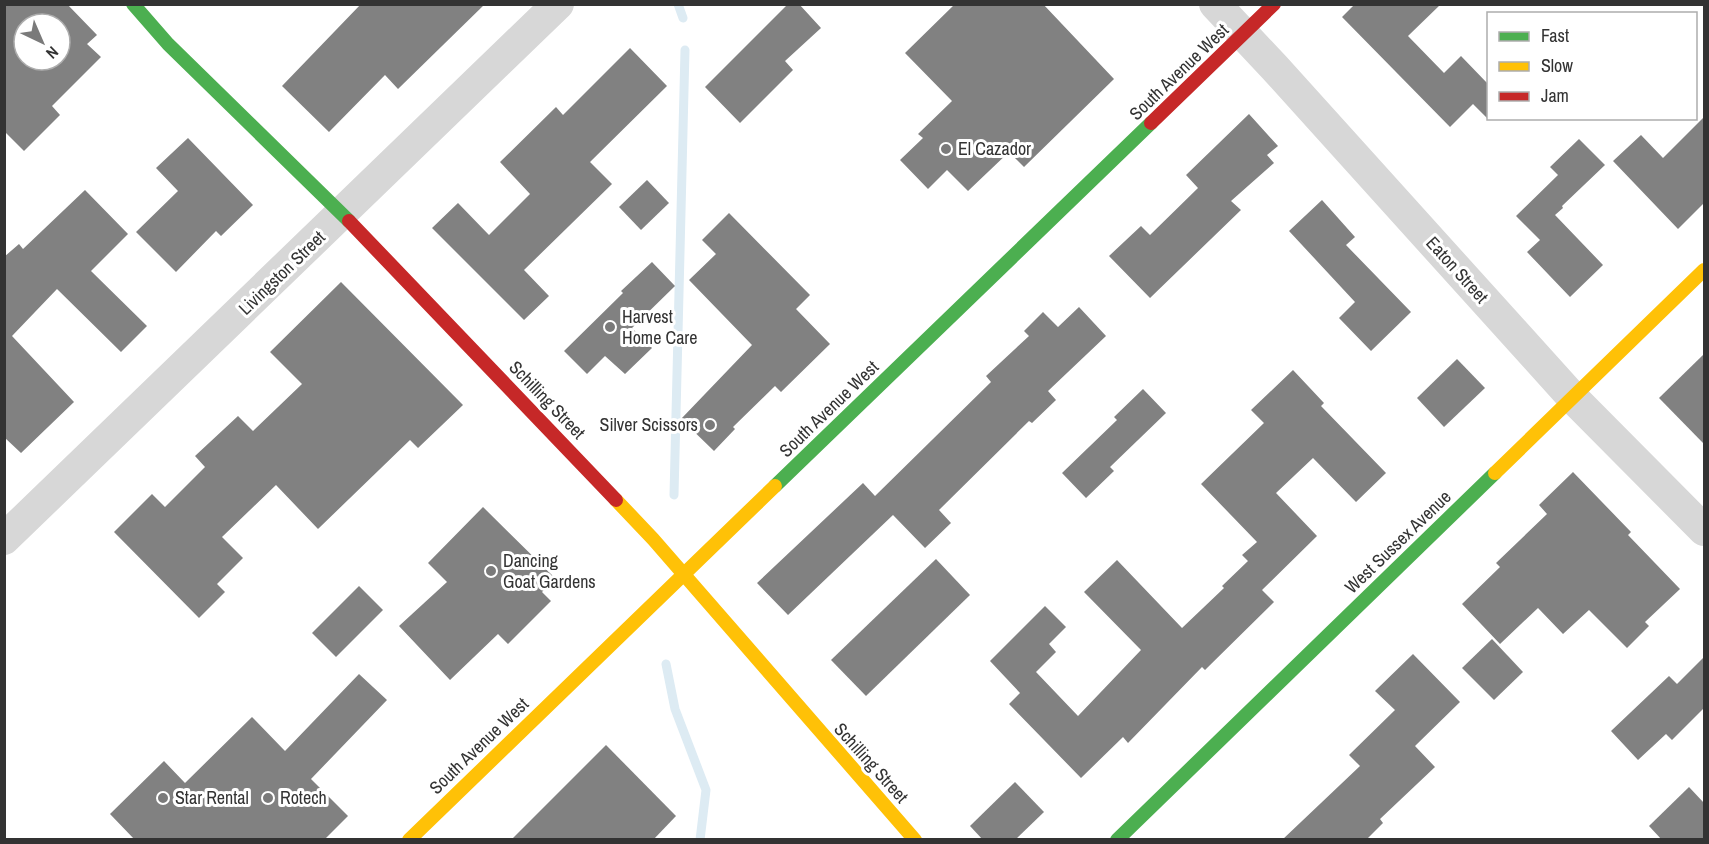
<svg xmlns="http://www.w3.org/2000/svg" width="1709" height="844" font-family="'Archivo Narrow',sans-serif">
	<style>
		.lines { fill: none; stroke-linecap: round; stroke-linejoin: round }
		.stream { stroke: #ddebf3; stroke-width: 9 }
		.building { fill: #818181; fill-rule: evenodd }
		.street { stroke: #d7d7d7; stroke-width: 32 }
		.fast { stroke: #4caf50; stroke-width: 14 }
		.slow { stroke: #ffc107; stroke-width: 14 }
		.jam { stroke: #c62828; stroke-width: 14 }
		.poi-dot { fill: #7a7a7a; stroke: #fff; stroke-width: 2 }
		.labels { text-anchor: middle; stroke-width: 6; stroke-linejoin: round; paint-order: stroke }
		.street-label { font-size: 18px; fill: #333; stroke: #fff }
		.poi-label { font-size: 18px; fill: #333; stroke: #fff; text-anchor: start }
	</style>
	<rect width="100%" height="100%" fill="#fff"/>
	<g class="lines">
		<g class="stream">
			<polyline points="678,4 683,18"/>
			<polyline points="674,495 685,50"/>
			<polyline points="666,664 675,709 706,790 700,840"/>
		</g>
	</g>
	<g class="building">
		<path d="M4,4H67L97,35L87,44L101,57L52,106L60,115L24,151L4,131ZM24,24H60V60H24Z"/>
		<polygon points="361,4 485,4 398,89 385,75 329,132 282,86"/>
		<polygon points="788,4 799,4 821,28 785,61 793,70 740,123 705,87"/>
		<polygon points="955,4 1043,4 1114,79 1024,167 1009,152 968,191 947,170 928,189 900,160 923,138 918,134 952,101 905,53"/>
		<polygon points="1355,4 1441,4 1408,36 1444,73 1461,56 1488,84 1488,119 1473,104 1450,127 1342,17"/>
		<polygon points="630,48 667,86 590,162 612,184 524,270 549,296 524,320 432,228 458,203 489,235 530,194 500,162 556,107 563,115"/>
		<polygon points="1249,114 1278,146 1267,155 1274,163 1231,201 1241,210 1150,298 1109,256 1141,226 1150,235 1198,188 1186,175"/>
		<polygon points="1704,117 1704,203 1678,229 1613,161 1641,135 1663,158"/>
		<polygon points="188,138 253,205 221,236 216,231 176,272 136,232 178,191 156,168"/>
		<polygon points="1579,139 1605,165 1562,206 1563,208 1555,215 1603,265 1570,297 1527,252 1540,240 1516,216 1558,175 1550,167"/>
		<polygon points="647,180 669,203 641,230 619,207"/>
		<polygon points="85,190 128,234 91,271 147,326 121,352 57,289 12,336 74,402 21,453 4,437 4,257 19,244 23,249"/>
		<polygon points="1322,200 1355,237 1346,245 1411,312 1371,351 1339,318 1355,302 1289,231"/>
		<polygon points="729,213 810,295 796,309 830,344 781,392 775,386 733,427 735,429 714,451 681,419 752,345 689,280 716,254 702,240"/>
		<polygon points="652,262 675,286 632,328 652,348 625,374 605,356 587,374 564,351 623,293 621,291"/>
		<polygon points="341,282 463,405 418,448 410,440 318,529 276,485 222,537 243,558 217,584 225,592 199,618 114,532 152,494 165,507 205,467 195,456 238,416 253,431 302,384 270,352"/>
		<polygon points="1079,307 1106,336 1048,391 1056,400 1032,423 1029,421 939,510 951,523 925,548 893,515 788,615 757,583 863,483 875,496 991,382 986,376 1029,336 1024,331 1043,312 1058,327"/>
		<polygon points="1704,354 1704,444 1659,398"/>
		<polygon points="1457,359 1485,388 1444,427 1417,398"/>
		<polygon points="1293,370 1324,403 1321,406 1386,473 1356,502 1313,458 1276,493 1317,536 1262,590 1274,602 1205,670 1202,667 1128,743 1123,737 1081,778 1009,704 1020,693 990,661 1045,606 1066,627 1049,644 1056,652 1036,672 1078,716 1141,650 1084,592 1117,560 1182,628 1224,588 1222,586 1248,561 1242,555 1257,542 1201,484 1264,423 1251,410"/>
		<polygon points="1143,389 1166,413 1110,467 1114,471 1086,498 1062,473 1117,420 1114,417"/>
		<polygon points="1573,472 1631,532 1628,535 1680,589 1645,622 1649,626 1627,648 1589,610 1563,634 1538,608 1500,644 1462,604 1500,567 1496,563 1547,514 1539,505"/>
		<polygon points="483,507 555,578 542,592 551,601 508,644 498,634 450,680 399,626 447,582 428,563"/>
		<polygon points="936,559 970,595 866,696 831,660"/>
		<polygon points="359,586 383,610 336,657 312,633"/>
		<polygon points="1492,639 1523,672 1494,700 1462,668"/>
		<polygon points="1413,654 1460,702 1415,746 1435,767 1380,819 1383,823 1366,840 1282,840 1360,766 1349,755 1395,710 1375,691"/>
		<polygon points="1704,657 1704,708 1672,740 1666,734 1638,760 1611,731 1669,676 1677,684"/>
		<polygon points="359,674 387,700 311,779 348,816 324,840 135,840 110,814 164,761 185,783 252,717 285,751"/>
		<polygon points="606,745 676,816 653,840 511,840"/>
		<polygon points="1015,782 1044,812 1015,840 983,840 970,826"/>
		<polygon points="1689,787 1704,803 1704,840 1662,840 1649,826"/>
	</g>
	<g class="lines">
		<g class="street">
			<polyline points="1215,4 1275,68 1573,398 1704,530"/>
			<polyline points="4,539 558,4"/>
		</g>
		<g class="fast">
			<polyline points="133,4 168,44 349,221"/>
			<polyline points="775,486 1151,123"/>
			<polyline points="1117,840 1495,473"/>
		</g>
		<g class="slow">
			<polyline points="1495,473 1704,270"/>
			<polyline points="616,500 653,539 915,840"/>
			<polyline points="409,840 775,486"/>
		</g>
		<g class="jam">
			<polyline points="1151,123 1274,4"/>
			<polyline points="349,221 616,500"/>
		</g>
	</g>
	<g class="poi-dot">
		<circle cx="946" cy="149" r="6"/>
		<circle cx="610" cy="327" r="6"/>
		<circle cx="710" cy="425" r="6"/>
		<circle cx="491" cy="571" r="6"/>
		<circle cx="163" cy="798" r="6"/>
		<circle cx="268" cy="798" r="6"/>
	</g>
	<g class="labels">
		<g class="street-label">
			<text transform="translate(1179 72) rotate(-44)" y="6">South Avenue West</text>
			<text transform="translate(1457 270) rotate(48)" y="6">Eaton Street</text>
			<text transform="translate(282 273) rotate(-44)" y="6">Livingston Street</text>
			<text transform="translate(547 400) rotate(46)" y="6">Schilling Street</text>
			<text transform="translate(829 409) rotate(-44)" y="6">South Avenue West</text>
			<text transform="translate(1398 542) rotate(-44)" y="6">West Sussex Avenue</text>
			<text transform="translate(479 746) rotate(-44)" y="6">South Avenue West</text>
			<text transform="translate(871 763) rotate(48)" y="6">Schilling Street</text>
		</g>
		<g class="poi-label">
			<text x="958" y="155">El Cazador</text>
			<text x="622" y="323">Harvest<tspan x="622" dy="21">Home Care</tspan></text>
			<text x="698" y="431" text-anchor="end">Silver Scissors</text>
			<text x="503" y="567">Dancing<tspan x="503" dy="21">Goat Gardens</tspan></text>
			<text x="175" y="804">Star Rental</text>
			<text x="280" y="804">Rotech</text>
		</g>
	</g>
	<rect width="1709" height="844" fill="none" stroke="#333333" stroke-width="12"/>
	<rect x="1487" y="12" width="210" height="108" fill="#ffffff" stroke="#adadad" stroke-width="1.5"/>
	<rect x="1499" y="32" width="30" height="9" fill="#4caf50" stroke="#adadad" stroke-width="1.5"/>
	<text x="1541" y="42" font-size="18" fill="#333333">Fast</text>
	<rect x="1499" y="62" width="30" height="9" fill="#ffc107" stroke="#adadad" stroke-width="1.5"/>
	<text x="1541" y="72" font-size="18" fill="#333333">Slow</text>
	<rect x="1499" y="92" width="30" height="9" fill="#c62828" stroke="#adadad" stroke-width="1.5"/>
	<text x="1541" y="102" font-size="18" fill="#333333">Jam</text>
	<g transform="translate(42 42) rotate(136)"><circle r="28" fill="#ffffff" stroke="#adadad" stroke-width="1.5"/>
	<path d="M0-4.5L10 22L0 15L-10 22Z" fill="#7a7a7a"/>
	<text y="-9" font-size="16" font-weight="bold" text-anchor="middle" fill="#333333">N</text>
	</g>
</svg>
